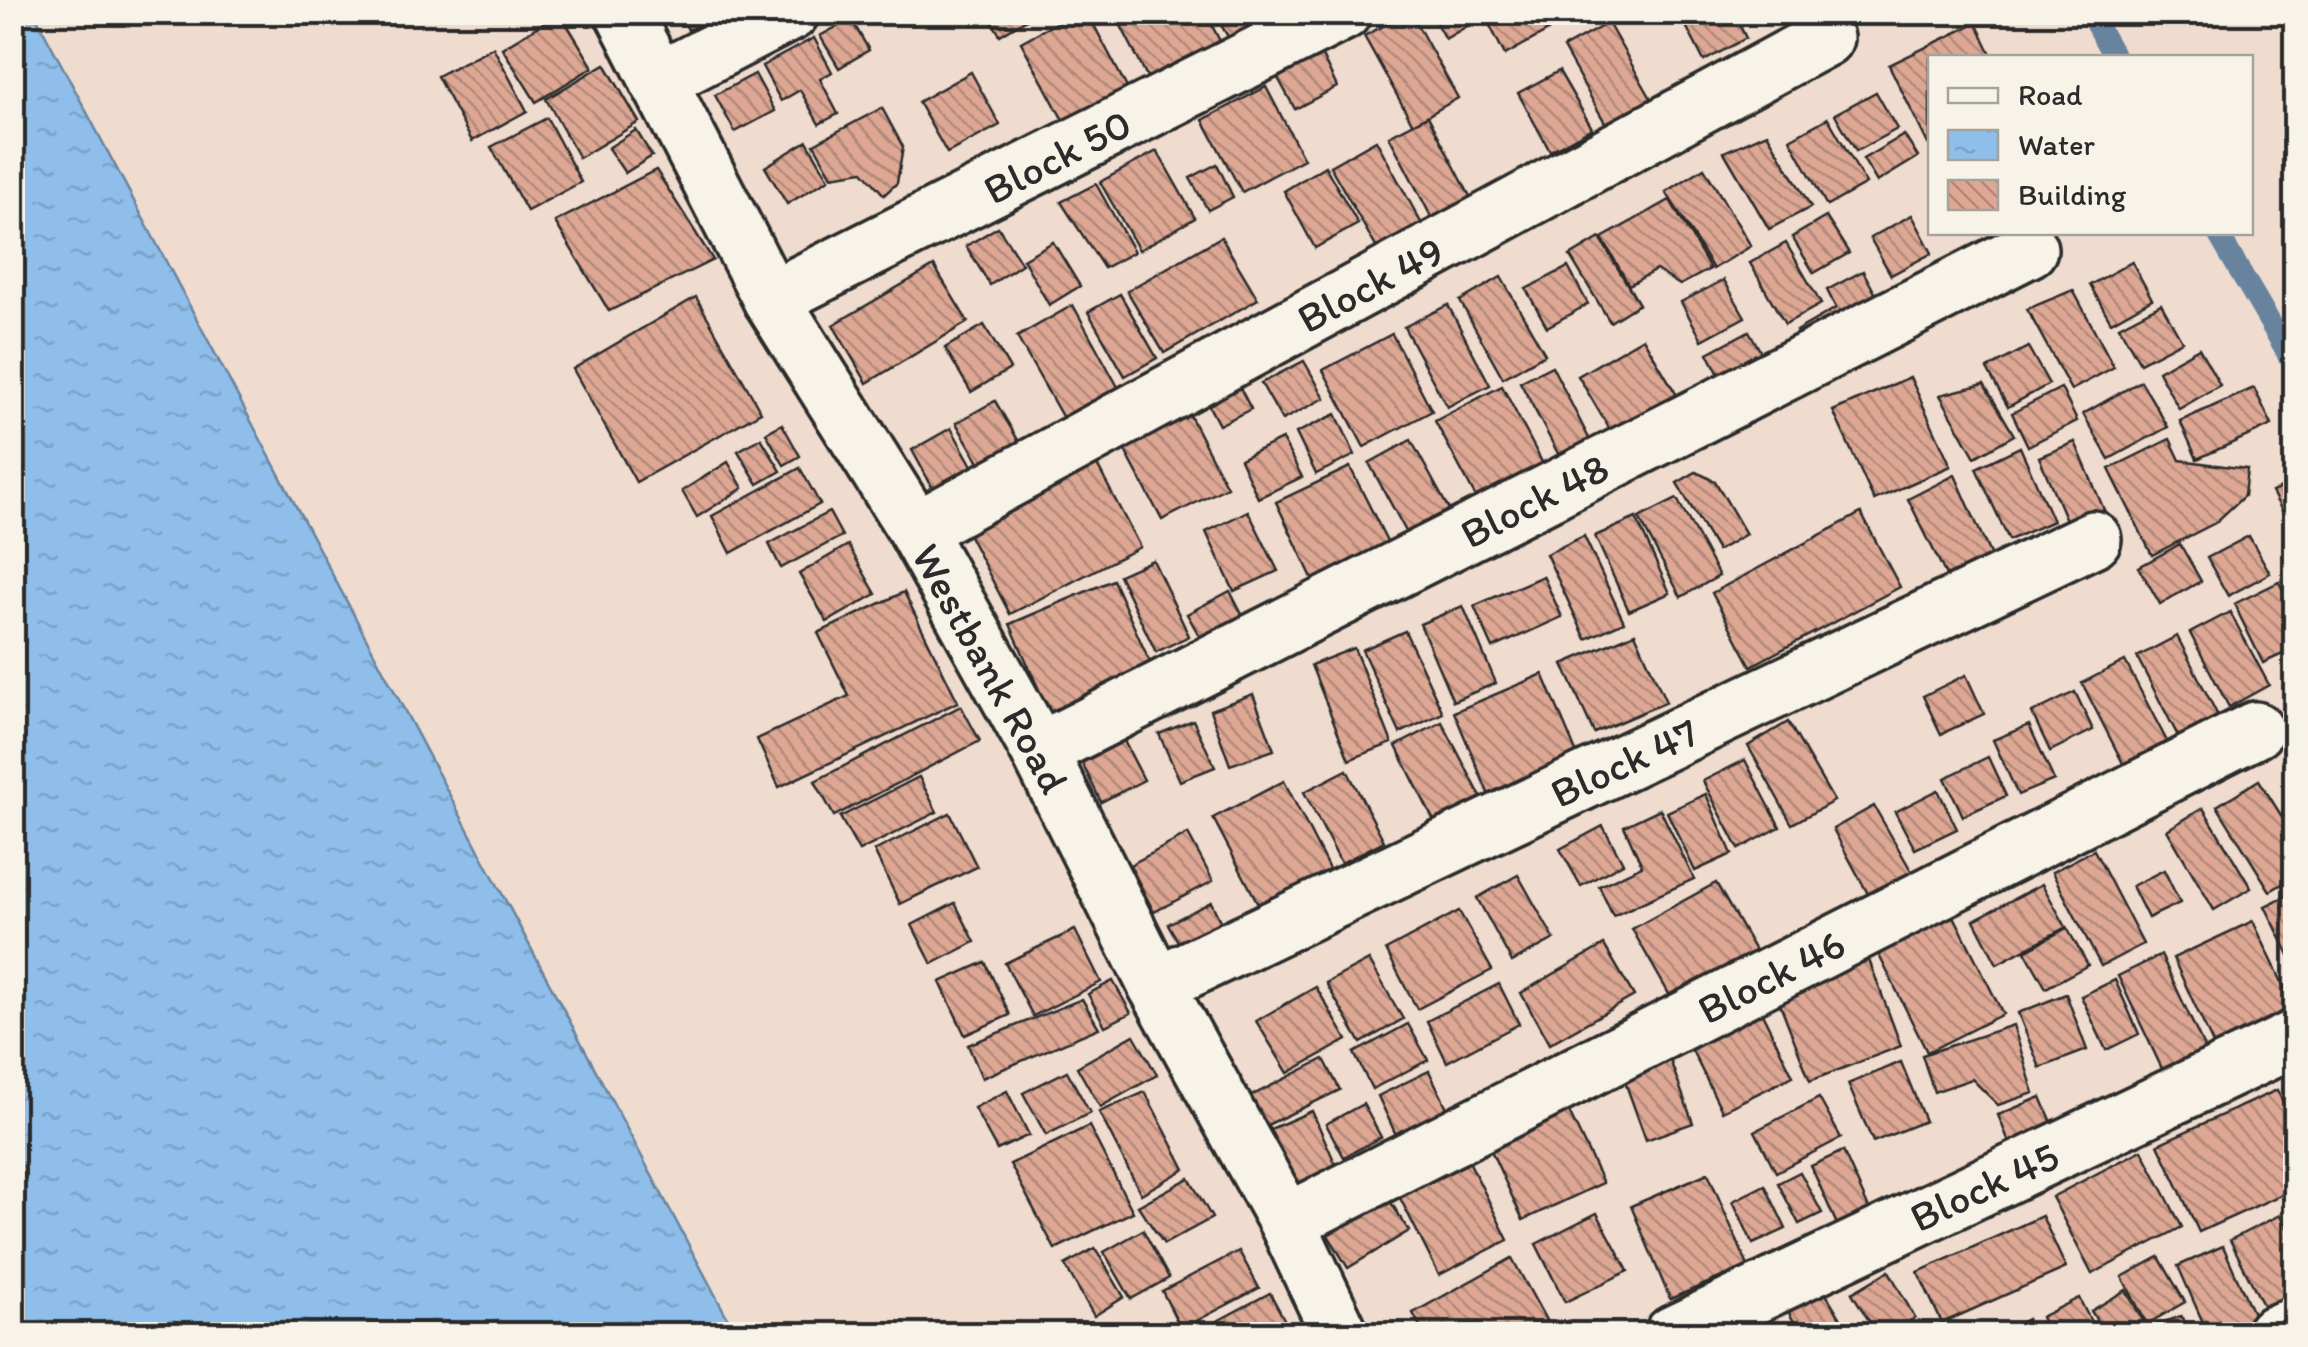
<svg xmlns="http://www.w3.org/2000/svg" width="2308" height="1347" font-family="Itim,sans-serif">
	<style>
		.water { fill: url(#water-ripples); stroke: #67839e; stroke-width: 2.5 }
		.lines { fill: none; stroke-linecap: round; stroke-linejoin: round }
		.stream { stroke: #67839e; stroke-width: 22 }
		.building { fill: url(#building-back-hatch); stroke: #2b2b2b; stroke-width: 2.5 }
		.minor-casing { stroke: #2b2b2b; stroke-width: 62 }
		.tertiary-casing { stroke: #2b2b2b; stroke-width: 62 }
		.minor { stroke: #f7f3e8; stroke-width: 55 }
		.tertiary { stroke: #f7f3e8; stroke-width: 55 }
		.labels { text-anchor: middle; stroke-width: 10; stroke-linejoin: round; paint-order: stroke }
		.street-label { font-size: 42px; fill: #2b2b2b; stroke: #f7f3e8 }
	</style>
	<defs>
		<pattern id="water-ripples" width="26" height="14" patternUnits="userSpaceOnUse" patternTransform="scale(2.5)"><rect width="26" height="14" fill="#8fbeea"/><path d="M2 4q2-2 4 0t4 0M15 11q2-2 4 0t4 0" fill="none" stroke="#7ca3c9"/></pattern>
		<pattern id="building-back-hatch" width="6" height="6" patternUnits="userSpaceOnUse" patternTransform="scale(2.5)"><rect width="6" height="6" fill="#dda794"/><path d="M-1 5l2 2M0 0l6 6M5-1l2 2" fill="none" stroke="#b38879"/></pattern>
	</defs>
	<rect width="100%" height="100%" fill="#efdccf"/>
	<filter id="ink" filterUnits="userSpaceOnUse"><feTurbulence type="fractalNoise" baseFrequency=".01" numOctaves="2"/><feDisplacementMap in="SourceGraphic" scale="20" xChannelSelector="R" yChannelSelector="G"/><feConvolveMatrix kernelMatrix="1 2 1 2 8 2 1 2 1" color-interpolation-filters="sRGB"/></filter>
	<g filter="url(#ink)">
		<polygon class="water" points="12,13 34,13 736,1334 13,1334"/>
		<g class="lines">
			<g class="stream">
				<polyline points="2089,12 2115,58"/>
				<polyline points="2217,232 2296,367"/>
			</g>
		</g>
		<g class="building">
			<polygon points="680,12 724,12 688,30"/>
			<polygon points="986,12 1038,12 1000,35"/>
			<polygon points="1076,12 1087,12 1135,103 1072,137 1021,42"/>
			<polygon points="1114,12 1205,12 1227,55 1155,92"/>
			<polygon points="1213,12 1266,12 1277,30 1238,53"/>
			<polygon points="1410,12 1458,98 1413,124 1364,36"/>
			<polygon points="1430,12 1469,12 1474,22 1445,39"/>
			<polygon points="1492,12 1538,12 1548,31 1505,55 1485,16"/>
			<polygon points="1679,12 1733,12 1746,38 1704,61"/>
			<polygon points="560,13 593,67 536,102 502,48"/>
			<polygon points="851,19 869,50 839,68 820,36"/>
			<polygon points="1608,23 1657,109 1612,135 1563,48"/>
			<polygon points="1976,23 1993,58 1930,58 1930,142 1928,144 1889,65"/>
			<polygon points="814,38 832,72 820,79 838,114 819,124 800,90 781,101 762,66"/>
			<polygon points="493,47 527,111 472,141 437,76"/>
			<polygon points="1321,54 1337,87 1295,109 1278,78"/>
			<polygon points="605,64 639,122 579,158 546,99"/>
			<polygon points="1559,71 1592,128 1550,151 1518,93"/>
			<polygon points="971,72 1000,125 947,153 918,102"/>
			<polygon points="755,74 775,111 735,132 715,95"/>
			<polygon points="1266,87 1304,159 1242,192 1203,120"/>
			<polygon points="1876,92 1897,129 1856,151 1835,114"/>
			<polygon points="882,108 903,147 897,183 884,195 863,171 832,176 814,144"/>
			<polygon points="1428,116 1475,206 1436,226 1389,136"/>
			<polygon points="547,118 581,182 527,211 491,147"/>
			<polygon points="1828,118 1866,184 1827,206 1790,139"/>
			<polygon points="636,130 652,156 625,173 608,148"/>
			<polygon points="1767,133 1811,207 1769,229 1724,152"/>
			<polygon points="1904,135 1918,157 1877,182 1863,159"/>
			<polygon points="1376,140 1424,228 1379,252 1330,166"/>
			<polygon points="807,141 829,179 787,204 765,167"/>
			<polygon points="1157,151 1195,218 1139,250 1100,182"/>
			<polygon points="1217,164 1233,197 1208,210 1190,178"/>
			<polygon points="1325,166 1358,224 1315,248 1284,191"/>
			<polygon points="1704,168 1751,246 1713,269 1666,192"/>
			<polygon points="656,170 713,260 609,311 555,222"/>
			<polygon points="1096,184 1134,252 1104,268 1061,202"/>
			<polygon points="1670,200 1710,269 1680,285 1656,270 1629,285 1602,238"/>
			<polygon points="1912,215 1932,253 1891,275 1870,238"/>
			<polygon points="1826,217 1849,253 1814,273 1792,237"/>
			<polygon points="998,227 1022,264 990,285 966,246"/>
			<polygon points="1221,237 1258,299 1164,353 1127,291"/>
			<polygon points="1600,238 1639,304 1610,322 1570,256"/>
			<polygon points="1053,242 1080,286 1049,305 1023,259"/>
			<polygon points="1786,243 1821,304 1785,324 1750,263"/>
			<polygon points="2132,262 2152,299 2111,322 2090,285"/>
			<polygon points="934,266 968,322 867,383 833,325"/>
			<polygon points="1568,267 1588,304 1547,327 1526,289"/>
			<polygon points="1863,271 1886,313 1810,355 1796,331 1836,308 1827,290"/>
			<polygon points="1501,277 1545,354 1503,378 1460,301"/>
			<polygon points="1724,280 1745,317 1702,340 1681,302"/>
			<polygon points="2073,290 2114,367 2071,390 2027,309"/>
			<polygon points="1120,294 1157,358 1125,376 1088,312"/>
			<polygon points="696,297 761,412 636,482 573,369"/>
			<polygon points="2161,304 2182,341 2140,363 2119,326"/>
			<polygon points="1073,305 1118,387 1063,418 1017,337"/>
			<polygon points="1448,305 1490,385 1447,407 1404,327"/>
			<polygon points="984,325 1010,369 971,392 945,348"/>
			<polygon points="1749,331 1770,368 1728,392 1708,353"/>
			<polygon points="1392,334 1432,411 1364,447 1323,370"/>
			<polygon points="1643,338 1681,402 1616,440 1578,376"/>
			<polygon points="2028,347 2049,384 2008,407 1987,369"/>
			<polygon points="2199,348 2220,385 2179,409 2158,371"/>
			<polygon points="1304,361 1325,398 1282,420 1261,383"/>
			<polygon points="1552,366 1600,460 1570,476 1520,382"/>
			<polygon points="1910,377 1951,466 1874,500 1833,411"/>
			<polygon points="1235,378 1251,409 1219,425 1203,395"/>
			<polygon points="2141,381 2168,427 2109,459 2083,414"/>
			<polygon points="1984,384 2014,435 1975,457 1940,395"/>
			<polygon points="1502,386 1553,483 1487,518 1435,421"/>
			<polygon points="2061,388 2077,421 2028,446 2012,413"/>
			<polygon points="2254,388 2272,425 2197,459 2180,421"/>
			<polygon points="995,401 1021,445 982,467 956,423"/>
			<polygon points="1186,408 1227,487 1162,520 1120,441"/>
			<polygon points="1336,414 1355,455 1316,474 1296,433"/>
			<polygon points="782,424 800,456 784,465 766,433"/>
			<polygon points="951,428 975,471 936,494 912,450"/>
			<polygon points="761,438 781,471 758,484 738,451"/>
			<polygon points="1282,439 1302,477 1258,498 1240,459"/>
			<polygon points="2170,439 2180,460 2247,469 2244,496 2215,523 2152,555 2109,469"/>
			<polygon points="1411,440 1459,528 1417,552 1369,463"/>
			<polygon points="2075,442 2108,519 2072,534 2039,457"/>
			<polygon points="2020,447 2053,521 2009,540 1976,468"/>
			<polygon points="1095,461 1140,547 1010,614 965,528"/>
			<polygon points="728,462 743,488 697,517 682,491"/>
			<polygon points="1350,467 1390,547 1315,584 1276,502"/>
			<polygon points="800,468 820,504 731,553 712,516"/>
			<polygon points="1696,472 1715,481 1746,534 1717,551 1677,483"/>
			<polygon points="1955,475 1997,570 1955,593 1908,499"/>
			<polygon points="2296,481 2296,537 2272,492"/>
			<polygon points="1677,499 1719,576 1681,597 1639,518"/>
			<polygon points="1248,511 1278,571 1234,591 1206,532"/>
			<polygon points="829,512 842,536 781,568 769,544"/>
			<polygon points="1861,513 1900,587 1751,666 1712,593"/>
			<polygon points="1636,518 1670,593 1629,611 1595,536"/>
			<polygon points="1584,536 1624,622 1586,639 1546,554"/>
			<polygon points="2249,536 2270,573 2228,596 2207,558"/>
			<polygon points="2180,544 2201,581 2160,604 2139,567"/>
			<polygon points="848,545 876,594 827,622 799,574"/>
			<polygon points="1153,560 1189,636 1156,652 1119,575"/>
			<polygon points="1543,576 1562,617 1493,648 1474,606"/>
			<polygon points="1113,580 1153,669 1050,715 1010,624"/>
			<polygon points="2279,582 2296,616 2296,648 2263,663 2234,604"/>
			<polygon points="1230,591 1249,628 1208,651 1187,614"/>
			<polygon points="904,592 958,702 779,787 757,739 849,696 818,633"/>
			<polygon points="1463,606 1496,683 1453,701 1420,624"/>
			<polygon points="2230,612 2269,685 2229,707 2190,633"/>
			<polygon points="1405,631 1443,713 1400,733 1362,650"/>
			<polygon points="1635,633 1666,702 1594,733 1563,664"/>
			<polygon points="2177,636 2218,716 2178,736 2137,657"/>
			<polygon points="1354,648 1392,743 1349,760 1311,665"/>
			<polygon points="2125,661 2172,751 2128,773 2082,683"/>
			<polygon points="1543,674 1580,761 1491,800 1454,712"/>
			<polygon points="1966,675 1984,714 1941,734 1923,696"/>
			<polygon points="2075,692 2093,730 2050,751 2032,713"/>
			<polygon points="1253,694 1274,750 1230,765 1210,710"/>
			<polygon points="961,706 980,741 834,816 815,781"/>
			<polygon points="1193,720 1215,767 1180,781 1159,734"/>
			<polygon points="1442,722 1481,797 1434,821 1396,746"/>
			<polygon points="1788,722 1834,801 1792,824 1748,746"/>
			<polygon points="2029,725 2054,780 2018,795 1993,740"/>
			<polygon points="1124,741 1144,780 1101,802 1082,763"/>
			<polygon points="1988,757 2006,796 1963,816 1945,778"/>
			<polygon points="1745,760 1780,827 1739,849 1703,781"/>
			<polygon points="1347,770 1384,841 1341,863 1304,792"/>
			<polygon points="919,777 937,812 859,851 840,817"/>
			<polygon points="2259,780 2296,839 2296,876 2270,891 2217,806"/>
			<polygon points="1284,781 1333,877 1263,913 1213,818"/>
			<polygon points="1938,790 1957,829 1915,849 1895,812"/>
			<polygon points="1706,794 1732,854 1695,871 1667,812"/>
			<polygon points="1874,806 1916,879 1873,903 1833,829"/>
			<polygon points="2203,808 2251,888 2214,910 2167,830"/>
			<polygon points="1660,809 1694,879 1613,916 1599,886 1642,866 1624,826"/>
			<polygon points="950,813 977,867 900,904 874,851"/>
			<polygon points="1603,826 1623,863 1581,886 1560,849"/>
			<polygon points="1188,834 1213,881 1154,912 1130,865"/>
			<polygon points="2094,850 2143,944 2101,966 2052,872"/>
			<polygon points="2164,870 2180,903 2148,918 2132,886"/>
			<polygon points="1518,875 1554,939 1512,962 1477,898"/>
			<polygon points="1716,883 1757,954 1673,1001 1632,929"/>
			<polygon points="2042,884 2066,927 1997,964 1974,920"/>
			<polygon points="2296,891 2296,969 2265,906"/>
			<polygon points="1211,902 1224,929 1183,950 1168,924"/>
			<polygon points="955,903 975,942 932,964 912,925"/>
			<polygon points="1950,908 2003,1014 1927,1052 1874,945"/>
			<polygon points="1459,911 1492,970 1417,1009 1386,950"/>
			<polygon points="2253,921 2296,1012 2218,1055 2173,958"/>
			<polygon points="2067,928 2088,965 2046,988 2025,951"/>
			<polygon points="1075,930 1101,982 1033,1016 1005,963"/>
			<polygon points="1604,945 1634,996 1549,1044 1521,993"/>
			<polygon points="2161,955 2207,1054 2165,1075 2118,976"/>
			<polygon points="1369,960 1403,1019 1361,1043 1326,983"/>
			<polygon points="1869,960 1901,1046 1810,1081 1777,996"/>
			<polygon points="985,962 1010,1015 965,1035 940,982"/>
			<polygon points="2115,980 2139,1034 2106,1050 2081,996"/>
			<polygon points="1113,981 1131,1013 1105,1026 1088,994"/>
			<polygon points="1499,984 1519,1024 1447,1062 1427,1021"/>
			<polygon points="1316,987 1347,1040 1288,1073 1256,1021"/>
			<polygon points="2066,994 2087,1050 2040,1068 2018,1013"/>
			<polygon points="1082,999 1099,1028 982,1078 968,1045"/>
			<polygon points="1758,1005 1793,1076 1722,1111 1687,1040"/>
			<polygon points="1408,1024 1428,1060 1372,1089 1354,1053"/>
			<polygon points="2013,1025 2034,1093 1998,1105 1972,1079 1934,1092 1922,1055"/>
			<polygon points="1134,1035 1157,1075 1100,1107 1077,1067"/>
			<polygon points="1667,1052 1693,1123 1646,1140 1620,1068"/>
			<polygon points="1324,1059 1340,1090 1261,1128 1247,1098"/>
			<polygon points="1901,1062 1925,1121 1873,1142 1848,1084"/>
			<polygon points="1067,1071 1090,1113 1046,1135 1023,1093"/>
			<polygon points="1429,1071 1450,1114 1398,1139 1378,1096"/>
			<polygon points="2277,1090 2296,1129 2296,1188 2199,1232 2158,1144"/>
			<polygon points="1007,1091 1029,1135 997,1150 974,1108"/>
			<polygon points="1145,1092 1185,1169 1141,1194 1099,1112"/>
			<polygon points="2041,1097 2058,1136 2014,1154 1998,1115"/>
			<polygon points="1819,1098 1841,1138 1776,1172 1755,1131"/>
			<polygon points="1363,1104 1381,1137 1344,1157 1326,1124"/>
			<polygon points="1567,1108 1603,1183 1523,1220 1488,1144"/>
			<polygon points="1312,1111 1340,1174 1294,1194 1266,1131"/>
			<polygon points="1089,1126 1133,1212 1055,1249 1010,1164"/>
			<polygon points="2142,1150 2182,1227 2092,1274 2052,1197"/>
			<polygon points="1843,1151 1872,1215 1839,1229 1811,1166"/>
			<polygon points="1465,1153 1508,1240 1439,1275 1395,1188"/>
			<polygon points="1800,1172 1822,1213 1799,1224 1778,1183"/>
			<polygon points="1708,1173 1748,1266 1670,1299 1631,1206"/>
			<polygon points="1189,1178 1212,1218 1164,1244 1138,1206"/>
			<polygon points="1765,1185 1786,1229 1753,1244 1733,1201"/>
			<polygon points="1387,1196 1409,1231 1348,1268 1326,1232"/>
			<polygon points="1597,1213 1628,1271 1565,1302 1536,1244"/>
			<polygon points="2280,1215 2296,1245 2296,1298 2267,1313 2230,1240"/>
			<polygon points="2042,1216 2066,1268 1942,1323 1918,1272"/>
			<polygon points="1143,1230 1169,1278 1131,1299 1104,1252"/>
			<polygon points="2223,1246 2262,1334 2208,1334 2178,1266"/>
			<polygon points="1095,1248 1124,1297 1094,1316 1065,1265"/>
			<polygon points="1239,1251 1259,1288 1181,1329 1162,1291"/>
			<polygon points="2159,1257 2185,1302 2147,1324 2122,1277"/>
			<polygon points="1512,1258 1547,1322 1523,1334 1424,1334 1413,1313"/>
			<polygon points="1889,1271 1915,1318 1885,1334 1877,1334 1852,1293"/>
			<polygon points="1820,1284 1847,1329 1838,1334 1801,1334 1784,1304"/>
			<polygon points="2126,1290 2147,1328 2181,1316 2192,1334 2105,1334 2091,1311"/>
			<polygon points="1270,1293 1292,1334 1193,1334"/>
			<polygon points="2079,1298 2097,1334 2049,1334 2041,1317"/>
			<polygon points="2027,1319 2036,1334 2001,1334"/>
		</g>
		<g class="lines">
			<defs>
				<g id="minor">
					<polyline points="658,81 791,12"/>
					<polyline points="771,299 1343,12"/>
					<polyline points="916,530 1825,38"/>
					<polyline points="1039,751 2029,249"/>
					<polyline points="1156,985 2093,539"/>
					<polyline points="1287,1222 2255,730"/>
					<polyline points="1673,1334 2296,1038"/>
					<polyline points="2274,1334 2296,1324"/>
				</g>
				<polyline id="tertiary" points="623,12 771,299 916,530 1039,751 1156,985 1287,1222 1340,1334"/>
			</defs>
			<use href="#minor" class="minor-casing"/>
			<use href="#tertiary" class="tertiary-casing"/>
			<use href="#minor" class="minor"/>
			<use href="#tertiary" class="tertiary"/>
		</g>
	</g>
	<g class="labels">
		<g class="street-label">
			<text transform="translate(1057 156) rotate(-27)" y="15">Block 50</text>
			<text transform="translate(1370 284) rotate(-28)" y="15">Block 49</text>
			<text transform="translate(1534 500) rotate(-27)" y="15">Block 48</text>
			<text transform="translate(991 668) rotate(61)" y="15">Westbank Road</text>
			<text transform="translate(1624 762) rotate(-25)" y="15">Block 47</text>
			<text transform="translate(1771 976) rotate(-27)" y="15">Block 46</text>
			<text transform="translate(1984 1186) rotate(-25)" y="15">Block 45</text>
		</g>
	</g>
	<rect width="2308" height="1347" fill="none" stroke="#f7f3e8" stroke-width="50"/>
	<rect x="25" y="25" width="2258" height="1297" fill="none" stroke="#2b2b2b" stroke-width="4" filter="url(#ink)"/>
	<rect x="1928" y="55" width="325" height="180" fill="#f7f3e8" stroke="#a5a39c" stroke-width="2.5"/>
	<rect x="1948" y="88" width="50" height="15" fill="#f7f3e8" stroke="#a5a39c" stroke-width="2.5"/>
	<text x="2018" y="105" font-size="30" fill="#2b2b2b">Road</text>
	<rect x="1948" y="130" width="50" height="30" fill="url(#water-ripples)" stroke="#a5a39c" stroke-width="2.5"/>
	<text x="2018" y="155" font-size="30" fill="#2b2b2b">Water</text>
	<rect x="1948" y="180" width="50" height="30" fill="url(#building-back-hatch)" stroke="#a5a39c" stroke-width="2.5"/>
	<text x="2018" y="205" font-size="30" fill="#2b2b2b">Building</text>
</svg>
